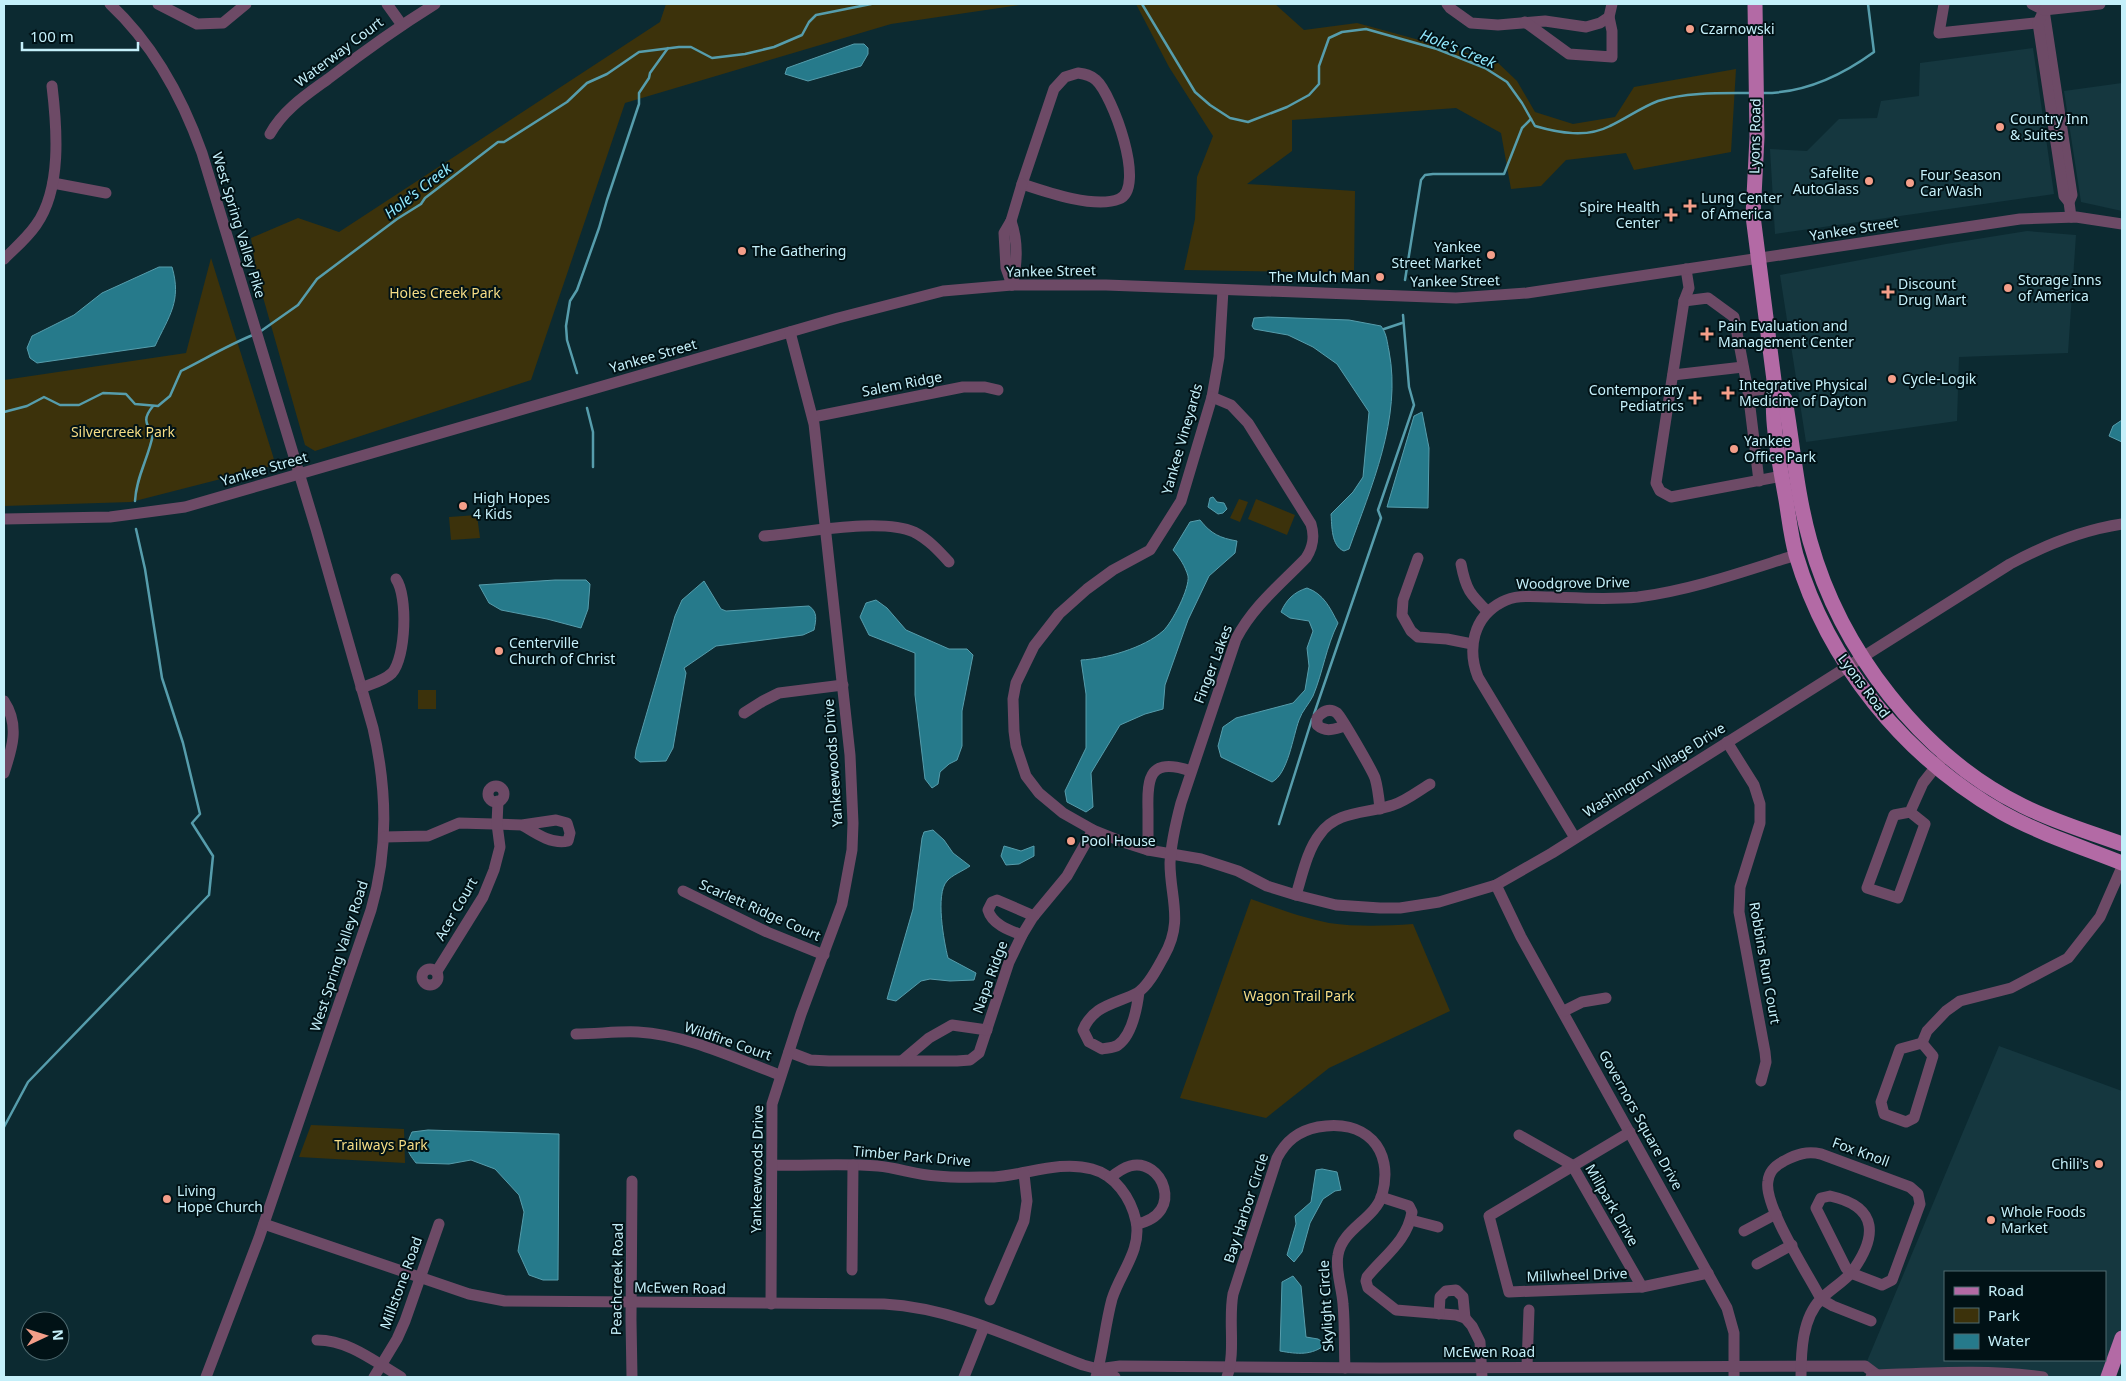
<svg xmlns="http://www.w3.org/2000/svg" width="2126" height="1381" font-family="'Noto Sans',sans-serif">
	<style>
		.built { fill: #15373f; fill-rule: evenodd }
		.green { fill: #3c320b }
		.water { fill: #267a8b; stroke: #569dac }
		.lines { fill: none; stroke-linecap: round; stroke-linejoin: round }
		.stream { stroke: #569dac; stroke-width: 2.5 }
		.minor { stroke: #6d4a66; stroke-width: 11 }
		.major { stroke: #b36aa5; stroke-width: 15 }
		.poi-dot { fill: #f49e89; stroke: #011216; stroke-width: 2 }
		.labels { text-anchor: middle; stroke-width: 4; stroke-linejoin: round; paint-order: stroke }
		.poi-label { font-size: 14px; fill: #c5f0fa; stroke: #011216; text-anchor: start }
		.street-label { font-size: 14px; fill: #c5f0fa; stroke: #011216 }
		.park-label { font-size: 14px; fill: #f6dd85; stroke: #011216 }
		.water-label { font-size: 15px; font-style: italic; fill: #91e9fe; stroke: #011216 }
	</style>
	<rect width="100%" height="100%" fill="#0c2a31"/>
	<g class="built">
		<polygon points="2033,48 2054,194 1775,234 1770,149 1807,151 1839,119 1877,118 1881,101 1919,96 1920,63"/>
		<polygon points="2122,83 2122,211 2081,202 2064,91"/>
		<polygon points="2027,231 2076,235 2068,353 1959,357 1957,421 1806,442 1780,275 1946,244"/>
		<path d="M1999,1046L2122,1091V1338L2108,1377L1877,1375L1865,1366ZM1945,1272H2105V1360H1945Z"/>
	</g>
	<g class="green">
		<polygon points="666,4 1027,4 891,24 625,103 531,380 315,451 305,445 257,276 251,238 298,218 339,232 660,22"/>
		<polygon points="1136,4 1275,4 1304,30 1357,23 1496,61 1517,81 1535,112 1573,124 1615,117 1634,87 1736,69 1731,152 1634,170 1626,153 1566,160 1541,186 1511,189 1501,133 1456,108 1292,120 1292,151 1247,184 1355,191 1354,273 1184,270 1195,219 1197,177 1213,136 1169,67"/>
		<polygon points="211,258 273,456 274,460 272,466 131,502 4,506 4,380 186,353"/>
		<polygon points="1239,499 1248,502 1240,522 1230,518"/>
		<polygon points="1256,499 1295,515 1287,535 1248,519"/>
		<polygon points="477,515 480,538 451,540 449,517"/>
		<polygon points="436,690 436,709 418,709 418,690"/>
		<path d="M1251,899C1276,908 1302,918 1329,923C1357,927 1385,926 1413,924L1450,1011L1329,1068L1266,1118L1180,1098Z"/>
		<polygon points="311,1125 404,1129 405,1163 299,1157"/>
	</g>
	<g class="water">
		<polygon points="854,44 864,44 868,48 868,54 861,66 808,81 785,74 787,68"/>
		<path d="M159,267H172C182,301 169,316 155,346L37,363L30,358L27,348L32,336L74,315L102,293Z"/>
		<path d="M1268,317L1349,320L1381,326C1387,334 1387,342 1389,351C1402,418 1371,487 1349,549L1344,551C1331,546 1332,526 1331,514L1353,492L1363,477L1369,412L1337,364L1313,347L1288,335L1254,329L1252,326L1254,318Z"/>
		<polygon points="1422,412 1429,448 1428,508 1387,507 1414,416"/>
		<polygon points="2122,420 2122,442 2109,436 2113,426"/>
		<polygon points="1213,497 1217,502 1224,503 1227,509 1223,513 1218,514 1208,507 1210,498"/>
		<path d="M1200,520C1211,534 1220,538 1237,541L1235,553L1209,576L1188,620L1165,685L1163,709L1145,714L1120,725L1091,773L1093,807L1086,812L1067,802L1065,791L1086,748V694L1081,660C1105,659 1144,648 1163,631C1172,623 1190,588 1188,576C1185,566 1180,558 1173,550L1190,522Z"/>
		<polygon points="555,580 586,580 590,584 588,609 581,628 547,619 501,610 489,603 479,585"/>
		<path d="M704,581L721,609L726,611L809,606C818,612 816,620 814,630L803,635L716,646L684,668L686,673L673,748L666,761L640,762L635,758L636,750L675,616L682,600Z"/>
		<path d="M1307,588C1324,594 1330,608 1338,623C1326,647 1323,672 1313,696C1309,704 1302,711 1299,720C1293,736 1288,774 1272,782L1221,757L1218,746L1223,727L1236,718L1293,703L1305,690L1309,666L1307,648L1313,631L1309,621L1290,618L1281,612C1286,600 1294,592 1307,588Z"/>
		<polygon points="876,600 887,608 906,630 949,649 967,649 973,655 962,711 962,746 957,760 949,764 940,772 938,784 932,788 925,779 915,695 915,653 869,635 860,617 866,603"/>
		<path d="M933,830L944,840L953,853L970,866C963,871 952,875 947,881C935,894 944,942 948,958L976,973L974,980L950,981L930,979L921,981L896,1001L887,999L913,909L922,838L924,832Z"/>
		<polygon points="1004,846 1021,851 1034,846 1034,856 1019,864 1006,865 1001,856"/>
		<path d="M428,1130L559,1134L558,1280H543L529,1275L518,1251L524,1212L519,1195L495,1169L471,1160L449,1164L416,1163C406,1150 405,1147 412,1132Z"/>
		<polygon points="1322,1169 1337,1172 1341,1190 1335,1191 1323,1199 1310,1223 1302,1252 1294,1262 1287,1255 1296,1224 1295,1216 1311,1202 1316,1170"/>
		<path d="M1293,1276L1301,1286L1306,1337L1318,1339L1326,1344C1312,1356 1297,1354 1280,1351L1282,1282Z"/>
	</g>
	<g class="lines">
		<g class="stream">
			<path d="M1142,4L1195,92L1210,105L1230,118L1248,122L1287,107L1309,95L1319,84V66L1329,38L1342,32L1366,29L1437,49L1485,68L1507,82L1522,103L1535,126C1559,133 1587,138 1610,126C1627,118 1640,108 1658,101C1686,92 1721,93 1750,93"/>
			<path d="M1761,93C1803,94 1841,76 1874,52L1868,4"/>
			<polyline points="1405,280 1421,180 1425,175 1433,174 1504,174 1522,128 1531,119"/>
			<polyline points="1384,329 1402,323"/>
			<polyline points="261,331 298,305 317,279 397,219 421,204 425,198 498,142 504,142 567,102 587,83 607,74 639,52 679,47 691,47 712,58 745,54 774,47 802,35 809,22 816,15 871,4"/>
			<polyline points="577,373 567,340 566,326 570,301 577,290 599,228 607,200 639,104 639,93 649,78 650,73 668,48"/>
			<polyline points="587,408 593,432 593,467"/>
			<path d="M4,412L27,406L44,397L60,405H79L103,393L126,394L135,404L158,406L170,396L181,371C205,359 228,345 253,335"/>
			<path d="M135,501C136,477 149,457 153,434C144,422 144,417 153,406"/>
			<polyline points="1314,714 1381,518 1378,510 1414,405 1409,387 1403,315"/>
			<polyline points="1279,824 1312,719"/>
			<polyline points="4,1127 28,1082 209,895 213,856 192,823 200,814 183,743 162,678 145,569 136,529"/>
		</g>
		<g class="minor">
			<path d="M110,4C154,45 182,97 202,153L316,529L373,728C387,789 389,849 371,910L259,1238L206,1377"/>
			<polyline points="158,4 197,24 223,23 246,4"/>
			<polyline points="387,4 402,25"/>
			<polyline points="1447,4 1450,8 1471,23 1498,25 1545,21 1586,27 1600,23 1609,17 1612,4"/>
			<polyline points="1944,4 1939,33 2045,22"/>
			<polyline points="2032,4 2044,10"/>
			<polyline points="2044,10 2072,195 2069,202 2071,217"/>
			<polyline points="2044,10 2038,23 2064,196 2069,202"/>
			<polyline points="2044,10 2100,4"/>
			<polyline points="1525,22 1569,54 1612,57 1612,31 1609,17"/>
			<path d="M1078,73C1085,74 1091,75 1096,80C1112,94 1147,188 1119,199C1095,209 1046,192 1022,184L1054,89L1065,77Z"/>
			<path d="M270,134C283,110 306,95 328,79C363,52 398,27 435,4"/>
			<polyline points="53,183 106,193"/>
			<path d="M1011,221C1018,241 1017,265 1012,285"/>
			<path d="M4,259C15,248 27,238 36,225C62,189 57,128 52,86"/>
			<polyline points="1686,269 1689,288 1684,301 1656,483 1660,491 1671,497 1782,476"/>
			<polyline points="1012,285 1006,268 1004,233 1011,221 1022,184"/>
			<path d="M1223,290L1219,357L1212,397L1181,501L1150,550L1113,570L1087,589L1059,614L1034,646L1016,683L1013,699L1014,731L1016,746L1026,776L1039,793L1063,813L1093,830L1123,842L1148,850L1201,859L1238,871L1267,886L1296,895L1336,905L1380,908H1400L1439,902L1496,885L1552,853L2010,564C2045,545 2082,530 2122,524"/>
			<polyline points="1684,301 1708,298 1734,317 1748,391 1759,481"/>
			<polyline points="1673,375 1743,367"/>
			<polyline points="1748,391 1775,388"/>
			<polyline points="813,417 963,387 985,387 998,390"/>
			<polyline points="4,519 110,517 185,507 838,318 943,291 1012,285 1106,285 1456,298 1527,293 2020,219 2076,217 2122,224"/>
			<path d="M764,536C803,533 881,517 914,532C928,539 939,551 949,562"/>
			<polyline points="1418,558 1403,600 1402,615 1411,631 1418,637 1447,639 1472,644"/>
			<path d="M1461,564C1466,590 1470,594 1488,612"/>
			<path d="M361,688C371,684 384,681 392,673C406,657 408,596 396,579"/>
			<path d="M4,701C20,725 12,749 4,773"/>
			<polyline points="744,713 763,701 779,693 843,685"/>
			<path d="M1345,726C1334,729 1326,733 1317,725V718C1322,712 1329,707 1337,713C1342,718 1372,770 1375,778C1378,788 1379,799 1380,809"/>
			<polyline points="1727,742 1754,785 1760,804 1760,823 1740,887 1739,912 1765,1052 1766,1062 1761,1081"/>
			<circle cx="496" cy="794" r="8"/>
			<polyline points="1910,812 1925,824 1898,898 1867,888 1894,815 1910,812 1923,783 1941,760"/>
			<path d="M384,837L428,836L459,823L522,825L556,820L567,823L570,833L568,841C552,845 535,833 522,825"/>
			<path d="M1575,838L1478,677C1467,649 1473,617 1502,602C1517,594 1534,597 1551,597C1580,598 1609,600 1638,597C1692,590 1745,571 1796,555"/>
			<path d="M1148,850C1148,837 1148,823 1148,810C1147,776 1150,757 1191,771"/>
			<polyline points="1496,885 1521,937 1727,1308 1734,1333 1734,1377"/>
			<polyline points="683,891 767,932 824,955"/>
			<path d="M1296,895C1302,876 1307,850 1320,834C1337,810 1367,814 1393,805C1406,801 1418,791 1430,784"/>
			<path d="M1022,935C1008,930 992,924 988,910L992,902L997,900L1034,916"/>
			<circle cx="430" cy="977" r="8"/>
			<polyline points="437,971 483,897 494,870 500,847 497,824 498,801"/>
			<path d="M1139,992C1137,1008 1132,1035 1118,1045C1114,1048 1106,1048 1102,1049L1089,1042L1083,1030C1093,1005 1116,1004 1137,993C1148,987 1158,967 1164,956C1184,921 1170,898 1170,863C1171,844 1176,822 1181,803L1236,639C1253,606 1281,584 1306,558C1313,547 1315,537 1311,524L1248,423L1231,405L1212,397"/>
			<polyline points="1564,1011 1582,1002 1606,998"/>
			<path d="M576,1034C597,1034 618,1031 638,1032C688,1035 734,1058 780,1075"/>
			<polyline points="1922,1043 1927,1031 1946,1011 1960,1001 2011,988 2068,958 2100,917 2122,867"/>
			<polygon points="1922,1043 1933,1056 1914,1118 1906,1122 1884,1114 1881,1102 1900,1049"/>
			<polyline points="789,1052 810,1060 829,1061 957,1061 970,1060 979,1053 1009,962 1022,935 1033,917 1067,876 1093,830"/>
			<polyline points="903,1060 929,1038 952,1025 987,1030"/>
			<polyline points="1630,1132 1489,1216 1509,1292 1642,1287 1708,1273"/>
			<polyline points="1519,1135 1572,1165 1642,1287"/>
			<path d="M772,1165C807,1166 843,1163 878,1166C898,1168 917,1175 937,1176C956,1178 976,1177 994,1177C1026,1175 1060,1160 1092,1169C1115,1175 1131,1198 1136,1221C1142,1250 1120,1273 1112,1299C1105,1325 1103,1352 1096,1377"/>
			<path d="M1110,1178C1116,1173 1123,1168 1130,1166C1162,1157 1186,1214 1137,1224"/>
			<polyline points="632,1181 631,1320 632,1377"/>
			<path d="M1830,1196C1880,1207 1877,1238 1851,1273L1846,1268L1816,1208L1821,1198Z"/>
			<path d="M1381,1197L1409,1206L1412,1212C1407,1241 1385,1255 1367,1277L1366,1281L1368,1288L1396,1310L1456,1315L1465,1318L1472,1326L1480,1342L1482,1377"/>
			<polyline points="1411,1220 1438,1227"/>
			<path d="M264,1224L469,1294L505,1301L884,1304C954,1308 1018,1340 1083,1365L1098,1369L1115,1377"/>
			<polyline points="1744,1231 1776,1214"/>
			<polyline points="1757,1264 1792,1245"/>
			<polyline points="852,1270 853,1165"/>
			<polyline points="990,1300 1024,1221 1027,1201 1024,1174"/>
			<polyline points="771,1304 772,1104 801,1014 842,904 852,850 853,823 850,755 814,424 790,332"/>
			<polyline points="1439,1314 1440,1297 1446,1291 1456,1290 1463,1297 1465,1318"/>
			<path d="M317,1340C349,1340 375,1362 401,1377"/>
			<polyline points="1527,1366 1529,1310"/>
			<polyline points="1098,1369 1120,1366 1380,1368 1865,1366 1877,1375"/>
			<polyline points="374,1377 397,1339 405,1321 439,1224"/>
			<polyline points="964,1377 984,1327"/>
			<path d="M1227,1377C1236,1351 1228,1321 1233,1294L1277,1158C1286,1141 1298,1131 1318,1127C1364,1118 1395,1148 1382,1195C1375,1219 1342,1229 1338,1255C1335,1270 1342,1288 1343,1304C1345,1325 1344,1347 1345,1368"/>
			<path d="M1801,1377C1801,1352 1802,1318 1821,1299C1831,1289 1842,1283 1851,1273L1882,1285L1892,1280L1920,1204L1918,1194L1910,1187L1821,1154C1807,1151 1797,1154 1784,1161C1776,1165 1769,1171 1768,1181C1763,1205 1808,1274 1821,1299L1833,1306L1871,1321"/>
			<path d="M1871,1377L1877,1375C1932,1373 1988,1369 2043,1377"/>
		</g>
		<g class="major">
			<path d="M1755,4L1757,137L1753,216L1775,388C1769,415 1781,471 1786,500C1789,518 1791,537 1796,555C1828,663 1904,756 2001,812C2038,833 2082,847 2122,863"/>
			<path d="M1775,388L1785,399C1793,446 1797,495 1810,541C1840,649 1921,756 2023,806C2055,822 2089,832 2122,844"/>
			<polyline points="2108,1377 2122,1338"/>
		</g>
	</g>
	<g class="poi-dot">
		<circle cx="1690" cy="29" r="5"/>
		<circle cx="2000" cy="127" r="5"/>
		<circle cx="1869" cy="181" r="5"/>
		<circle cx="1910" cy="183" r="5"/>
		<path d="M1687.5 198.5h5v5h5v5h-5v5h-5v-5h-5v-5h5z"/>
		<path d="M1668.5 207.5h5v5h5v5h-5v5h-5v-5h-5v-5h5z"/>
		<circle cx="742" cy="251" r="5"/>
		<circle cx="1491" cy="255" r="5"/>
		<circle cx="1380" cy="277" r="5"/>
		<circle cx="2008" cy="288" r="5"/>
		<path d="M1885.5 284.5h5v5h5v5h-5v5h-5v-5h-5v-5h5z"/>
		<path d="M1704.5 326.5h5v5h5v5h-5v5h-5v-5h-5v-5h5z"/>
		<circle cx="1892" cy="379" r="5"/>
		<path d="M1725.5 385.5h5v5h5v5h-5v5h-5v-5h-5v-5h5z"/>
		<path d="M1692.5 390.5h5v5h5v5h-5v5h-5v-5h-5v-5h5z"/>
		<circle cx="1734" cy="449" r="5"/>
		<circle cx="463" cy="506" r="5"/>
		<circle cx="499" cy="651" r="5"/>
		<circle cx="1071" cy="841" r="5"/>
		<circle cx="2099" cy="1164" r="5"/>
		<circle cx="167" cy="1199" r="5"/>
		<circle cx="1991" cy="1220" r="5"/>
	</g>
	<g class="labels">
		<g class="poi-label">
			<text x="1700" y="34">Czarnowski</text>
			<text x="2010" y="124">Country Inn<tspan x="2010" dy="16">&amp; Suites</tspan></text>
			<text x="1859" y="178" text-anchor="end">Safelite<tspan x="1859" dy="16">AutoGlass</tspan></text>
			<text x="1920" y="180">Four Season<tspan x="1920" dy="16">Car Wash</tspan></text>
			<text x="1701" y="203">Lung Center<tspan x="1701" dy="16">of America</tspan></text>
			<text x="1660" y="212" text-anchor="end">Spire Health<tspan x="1660" dy="16">Center</tspan></text>
			<text x="1481" y="252" text-anchor="end">Yankee<tspan x="1481" dy="16">Street Market</tspan></text>
			<text x="752" y="256">The Gathering</text>
			<text x="1370" y="282" text-anchor="end">The Mulch Man</text>
			<text x="2018" y="285">Storage Inns<tspan x="2018" dy="16">of America</tspan></text>
			<text x="1898" y="289">Discount<tspan x="1898" dy="16">Drug Mart</tspan></text>
			<text x="1718" y="331">Pain Evaluation and<tspan x="1718" dy="16">Management Center</tspan></text>
			<text x="1902" y="384">Cycle-Logik</text>
			<text x="1739" y="390">Integrative Physical<tspan x="1739" dy="16">Medicine of Dayton</tspan></text>
			<text x="1684" y="395" text-anchor="end">Contemporary<tspan x="1684" dy="16">Pediatrics</tspan></text>
			<text x="1744" y="446">Yankee<tspan x="1744" dy="16">Office Park</tspan></text>
			<text x="473" y="503">High Hopes<tspan x="473" dy="16">4 Kids</tspan></text>
			<text x="509" y="648">Centerville<tspan x="509" dy="16">Church of Christ</tspan></text>
			<text x="1081" y="846">Pool House</text>
			<text x="2089" y="1169" text-anchor="end">Chili's</text>
			<text x="177" y="1196">Living<tspan x="177" dy="16">Hope Church</tspan></text>
			<text x="2001" y="1217">Whole Foods<tspan x="2001" dy="16">Market</tspan></text>
		</g>
		<g class="street-label">
			<text transform="translate(339 52) rotate(-37)" y="5">Waterway Court</text>
			<text transform="translate(1755 136) rotate(-89)" y="5">Lyons Road</text>
			<text transform="translate(239 225) rotate(73)" y="5">West Spring Valley Pike</text>
			<text transform="translate(1854 229) rotate(-9)" y="5">Yankee Street</text>
			<text transform="translate(1051 271) rotate(-1)" y="5">Yankee Street</text>
			<text transform="translate(1455 281) rotate(-1)" y="5">Yankee Street</text>
			<text transform="translate(653 356) rotate(-16)" y="5">Yankee Street</text>
			<text transform="translate(902 384) rotate(-11)" y="5">Salem Ridge</text>
			<text transform="translate(1182 439) rotate(-74)" y="5">Yankee Vineyards</text>
			<text transform="translate(264 469) rotate(-16)" y="5">Yankee Street</text>
			<text transform="translate(1573 583) rotate(-1)" y="5">Woodgrove Drive</text>
			<text transform="translate(1213 664) rotate(-69)" y="5">Finger Lakes</text>
			<text transform="translate(1864 686) rotate(53)" y="5">Lyons Road</text>
			<text transform="translate(833 763) rotate(-94)" y="5">Yankeewoods Drive</text>
			<text transform="translate(1654 770) rotate(-32)" y="5">Washington Village Drive</text>
			<text transform="translate(456 909) rotate(-60)" y="5">Acer Court</text>
			<text transform="translate(760 910) rotate(24)" y="5">Scarlett Ridge Court</text>
			<text transform="translate(339 956) rotate(-72)" y="5">West Spring Valley Road</text>
			<text transform="translate(1765 963) rotate(80)" y="5">Robbins Run Court</text>
			<text transform="translate(990 977) rotate(-70)" y="5">Napa Ridge</text>
			<text transform="translate(728 1041) rotate(19)" y="5">Wildfire Court</text>
			<text transform="translate(1641 1120) rotate(61)" y="5">Governors Square Drive</text>
			<text transform="translate(1861 1152) rotate(20)" y="5">Fox Knoll</text>
			<text transform="translate(912 1156) rotate(5)" y="5">Timber Park Drive</text>
			<text transform="translate(757 1169) rotate(-89)" y="5">Yankeewoods Drive</text>
			<text transform="translate(1612 1205) rotate(60)" y="5">Millpark Drive</text>
			<text transform="translate(1246 1208) rotate(-72)" y="5">Bay Harbor Circle</text>
			<text transform="translate(1577 1275) rotate(-2)" y="5">Millwheel Drive</text>
			<text transform="translate(617 1279) rotate(-89)" y="5">Peachcreek Road</text>
			<text transform="translate(401 1283) rotate(-70)" y="5">Millstone Road</text>
			<text transform="translate(680 1288) rotate(1)" y="5">McEwen Road</text>
			<text transform="translate(1326 1306) rotate(-93)" y="5">Skylight Circle</text>
			<text x="1489" y="1357">McEwen Road</text>
		</g>
		<g class="park-label">
			<text x="445" y="298">Holes Creek Park</text>
			<text x="123" y="437">Silvercreek Park</text>
			<text x="1299" y="1001">Wagon Trail Park</text>
			<text x="381" y="1150">Trailways Park</text>
		</g>
		<g class="water-label">
			<text transform="translate(1458 49) rotate(22)" y="5">Hole's Creek</text>
			<text transform="translate(418 191) rotate(-38)" y="5">Hole's Creek</text>
		</g>
	</g>
	<rect width="2126" height="1381" fill="none" stroke="#c5f0fa" stroke-width="10"/>
	<rect x="1944" y="1271" width="162" height="90" fill="#011216" stroke="#4f6b71"/>
	<rect x="1954" y="1287" width="25" height="8" fill="#b36aa5" stroke="#4f6b71"/>
	<text x="1988" y="1296" font-size="15" fill="#c5f0fa">Road</text>
	<rect x="1954" y="1308" width="25" height="15" fill="#3c320b" stroke="#4f6b71"/>
	<text x="1988" y="1321" font-size="15" fill="#c5f0fa">Park</text>
	<rect x="1954" y="1334" width="25" height="15" fill="#267a8b" stroke="#4f6b71"/>
	<text x="1988" y="1346" font-size="15" fill="#c5f0fa">Water</text>
	<g transform="translate(45 1336) rotate(86)"><circle r="24" fill="#011216" stroke="#4f6b71"/>
	<path d="M0-4L9 19L0 12L-9 19Z" fill="#f49e89"/>
	<text y="-8" font-size="14" font-weight="bold" text-anchor="middle" fill="#c5f0fa">N</text>
	</g>
	<path d="M22 42v8h116v-8" fill="none" stroke="#c5f0fa" stroke-width="2.5"/>
	<text x="30" y="42" font-size="15" fill="#c5f0fa" stroke="#011216" stroke-width="4" paint-order="stroke">100 m</text>
</svg>
